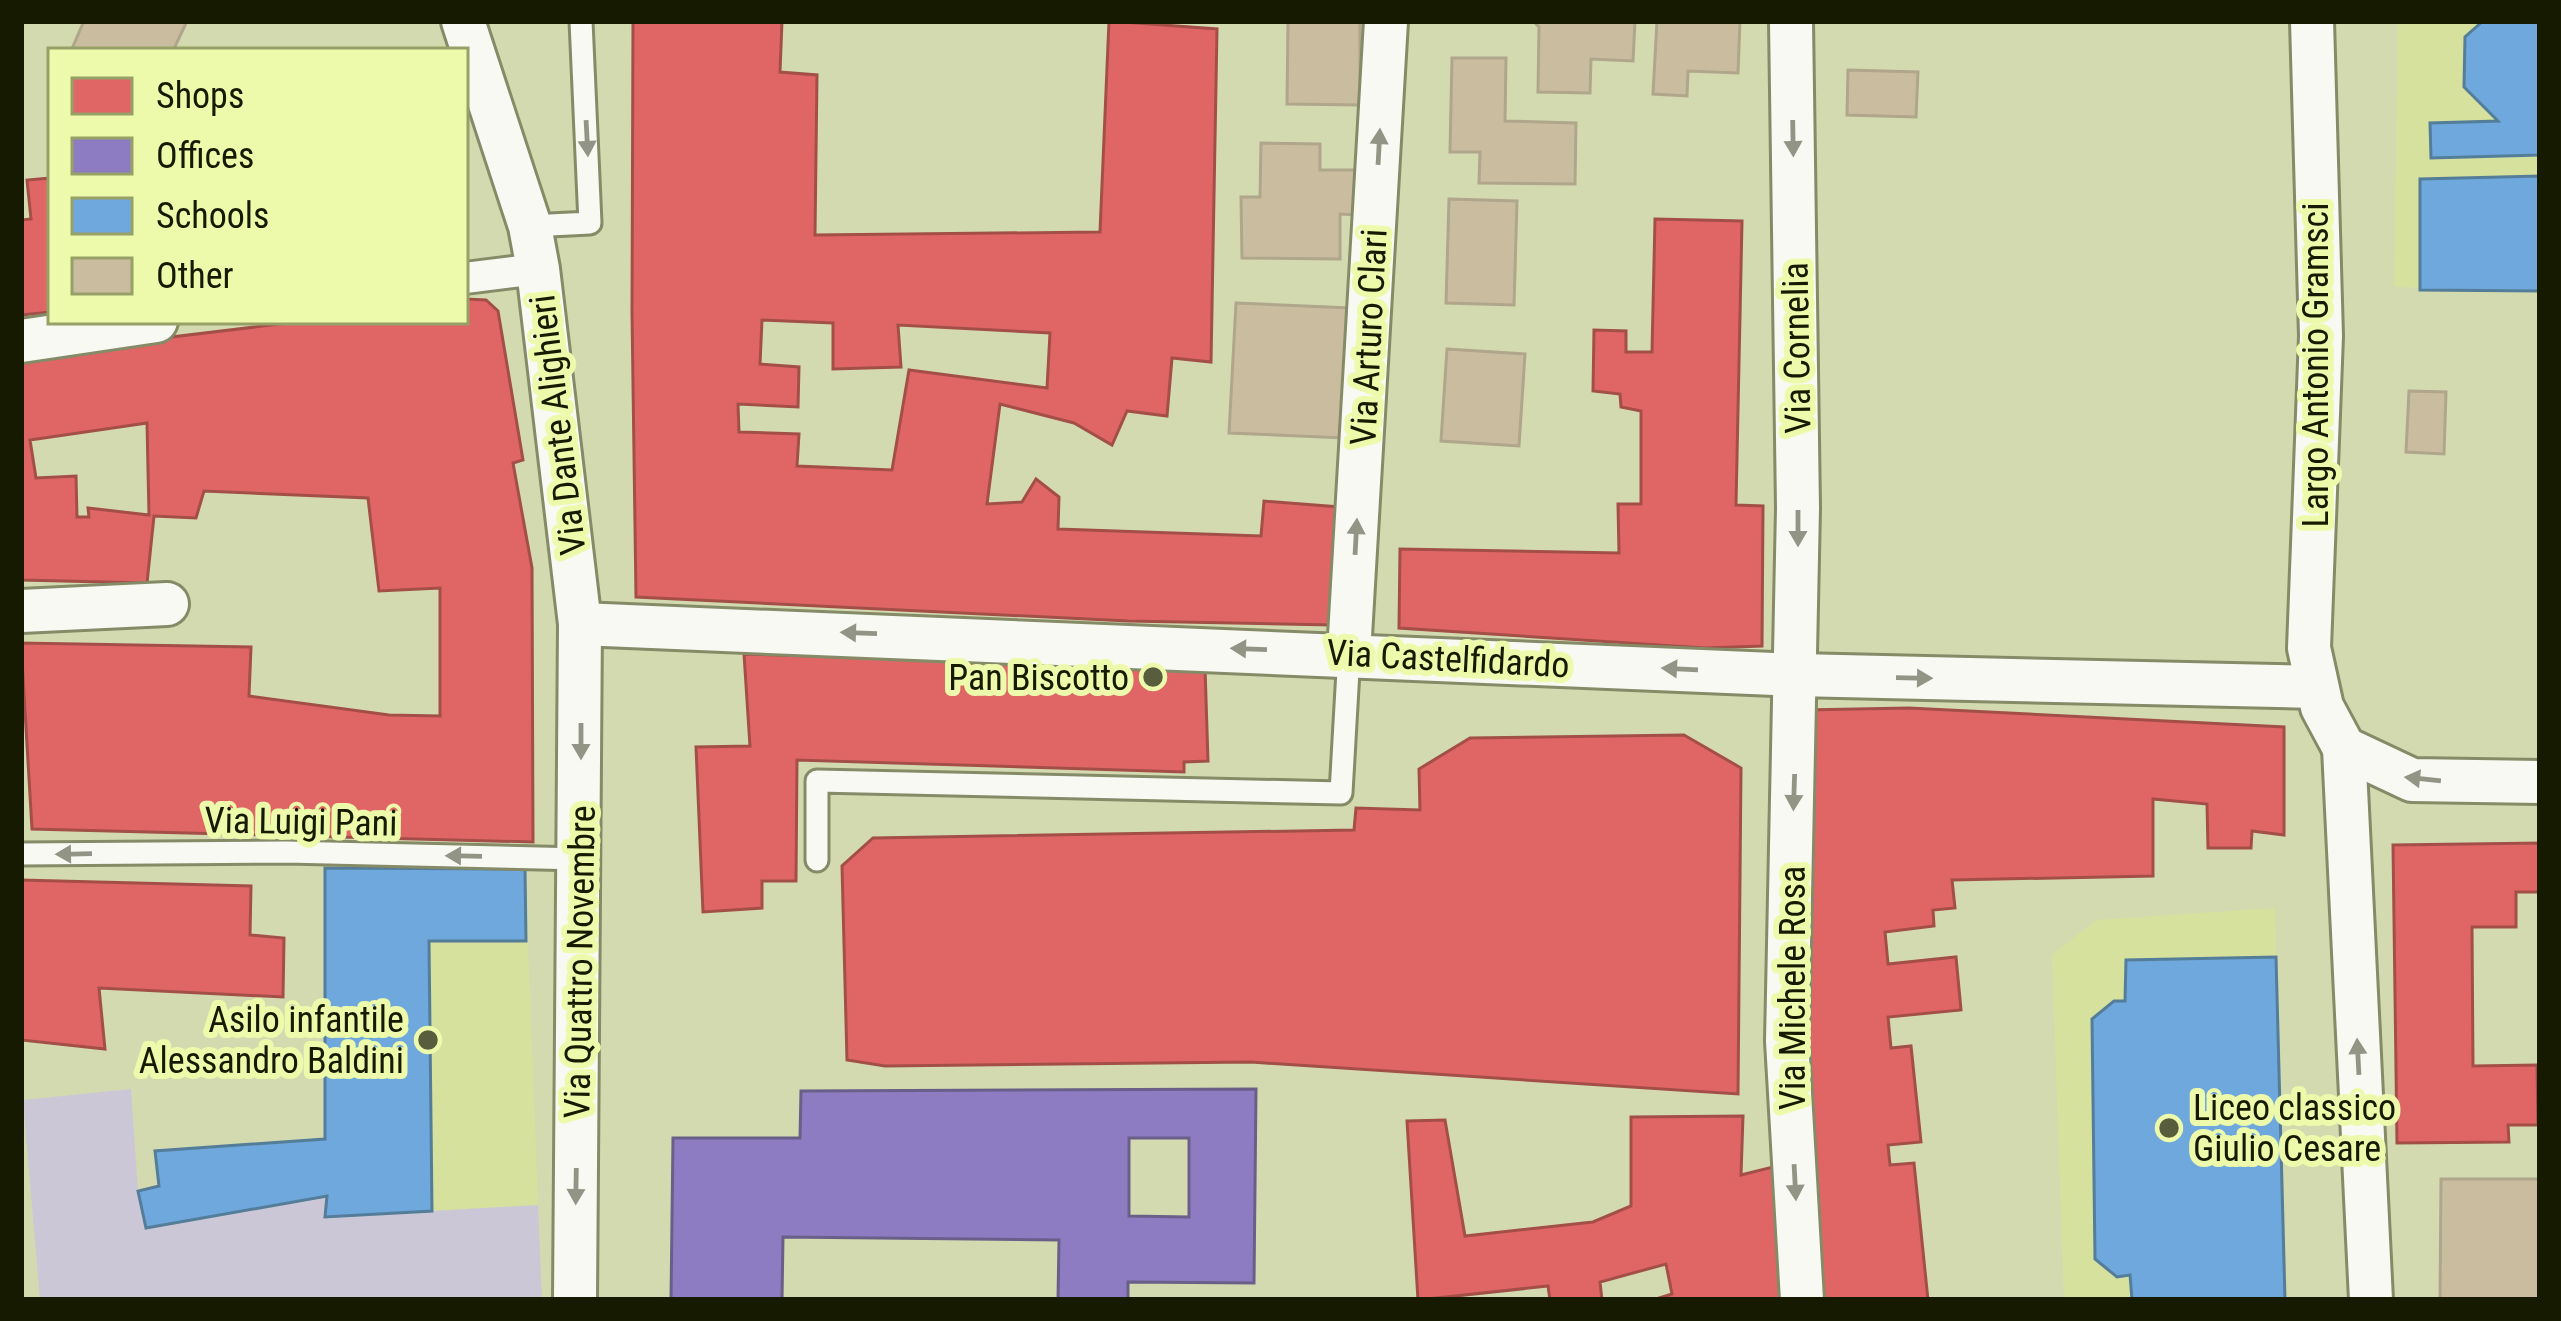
<svg xmlns="http://www.w3.org/2000/svg" width="2561" height="1321" font-family="'Roboto Condensed',sans-serif">
	<style>
		.built { fill: #d6e19e }
		.green { fill: #ccc7d6 }
		.shops { fill: #e06666; stroke: #a34f47; stroke-width: 3; fill-rule: evenodd }
		.offices { fill: #8e7cc3; stroke: #6a5f88; stroke-width: 3; fill-rule: evenodd }
		.schools { fill: #6fa8dc; stroke: #547d9a; stroke-width: 3 }
		.building { fill: #cabd9f; stroke: #afa68b; stroke-width: 3 }
		.lines { fill: none; stroke-linecap: round; stroke-linejoin: round }
		.service-casing { stroke: #858a67; stroke-width: 27 }
		.pedestrian-casing { stroke: #858a67; stroke-width: 36 }
		.minor-casing { stroke: #858a67; stroke-width: 48 }
		.service { stroke: #f8f9f3; stroke-width: 21 }
		.pedestrian { stroke: #f8f9f3; stroke-width: 30 }
		.minor { stroke: #f8f9f3; stroke-width: 42 }
		.oneway { fill: #929586 }
		.poi-dot { fill: #585d3e; stroke: #edfaab; stroke-width: 4.5 }
		.labels { text-anchor: middle; stroke-width: 12; stroke-linejoin: round; paint-order: stroke }
		.street-label { font-size: 36px; fill: #161a00; stroke: #edfaab }
		.poi-label { font-size: 36px; fill: #161a00; stroke: #edfaab; text-anchor: end }
	</style>
	<rect width="100%" height="100%" fill="#d3dab0"/>
	<g class="built">
		<polygon points="2398,21 2540,21 2540,291 2394,287"/>
		<polygon points="325,868 525,869 538,1205 325,1217"/>
		<polygon points="2275,908 2285,1300 2064,1300 2052,955 2096,920"/>
	</g>
	<polygon class="green" points="131,1089 138,1191 147,1227 327,1196 326,1217 538,1205 542,1300 40,1300 23,1100"/>
	<g class="shops">
		<path d="M633,21H782L780,72L817,75L815,235L1100,232L1109,21L1217,29L1211,362L1172,358L1167,416L1127,411L1112,445L1074,423L1000,404L987,504L1022,502L1036,479L1059,497L1058,529L1261,536L1264,501L1339,507L1332,625L1128,621L636,597L632,312ZM762,320L833,323V369L901,367L898,325L1050,333L1047,388L909,370L892,470L797,466L799,434L739,432L738,404L798,407L799,367L760,364Z"/>
		<polygon points="51,178 51,312 21,315 21,220 31,219 27,180"/>
		<polygon points="1655,219 1742,221 1736,505 1763,506 1762,646 1705,648 1399,628 1400,549 1619,553 1618,504 1641,504 1641,411 1621,407 1620,394 1593,391 1594,330 1626,331 1626,352 1652,352"/>
		<path d="M465,299L486,300L498,311L523,460L513,463L532,568L533,842L32,829L21,643L251,647L249,696L389,715L440,716V588L379,591L368,498L204,491L196,518L154,516L147,583L21,580V355L305,321H465ZM147,423L149,515L88,508L89,517H77L76,476L36,478L30,440Z"/>
		<polygon points="744,654 1205,668 1208,761 1184,762 1184,772 797,760 796,881 762,881 762,908 703,912 696,747 750,746"/>
		<polygon points="1909,708 2284,727 2284,835 2252,831 2251,848 2208,848 2207,804 2153,799 2153,876 1952,880 1955,908 1933,910 1934,926 1885,932 1888,964 1956,957 1961,1010 1888,1017 1891,1048 1911,1046 1921,1142 1888,1145 1890,1165 1914,1163 1928,1300 1817,1300 1805,1170 1804,710"/>
		<polygon points="1684,735 1741,768 1738,1094 1251,1062 885,1066 847,1060 842,866 873,838 1354,830 1356,808 1420,810 1419,769 1470,738"/>
		<polygon points="2540,843 2540,892 2516,892 2516,927 2472,927 2473,1066 2537,1065 2538,1125 2508,1125 2509,1142 2397,1143 2393,845"/>
		<polygon points="21,880 251,886 250,935 284,938 283,997 99,988 105,1049 21,1040"/>
		<polygon points="1743,1116 1741,1175 1781,1165 1786,1300 1653,1300 1672,1294 1666,1264 1600,1282 1602,1300 1550,1300 1548,1286 1418,1300 1407,1121 1445,1120 1465,1236 1593,1222 1631,1206 1631,1117"/>
	</g>
	<path class="offices" d="M1256,1089L1254,1283L1128,1282V1300H1058L1059,1240L783,1237L782,1300H671L673,1138H800L801,1091ZM1129,1138H1189V1217L1129,1216Z"/>
	<g class="schools">
		<polygon points="2483,21 2540,21 2540,155 2431,158 2430,123 2498,121 2464,87 2465,37"/>
		<polygon points="2540,176 2540,291 2420,290 2420,179"/>
		<polygon points="325,868 525,869 526,941 429,941 432,1211 325,1217 327,1196 146,1228 138,1191 159,1186 155,1151 325,1139"/>
		<polygon points="2276,957 2285,1300 2132,1300 2130,1275 2117,1277 2095,1259 2092,1019 2114,1001 2125,1001 2126,960"/>
	</g>
	<g class="building">
		<polygon points="84,21 187,21 173,51 71,51"/>
		<polygon points="1288,21 1360,21 1360,105 1287,104"/>
		<polygon points="1533,21 1635,21 1633,61 1591,59 1590,93 1538,92 1539,27"/>
		<polygon points="1657,21 1740,21 1738,73 1688,71 1687,96 1653,94"/>
		<polygon points="1452,58 1506,58 1505,121 1576,123 1575,184 1479,183 1480,152 1450,152"/>
		<polygon points="1848,70 1918,72 1916,117 1847,115"/>
		<polygon points="1261,143 1320,144 1320,170 1359,170 1358,215 1340,214 1340,259 1242,258 1241,197 1260,197"/>
		<polygon points="1449,199 1517,201 1514,305 1446,303"/>
		<polygon points="1236,303 1350,308 1344,438 1229,433"/>
		<polygon points="1447,349 1525,354 1519,446 1441,441"/>
		<polygon points="2409,391 2446,392 2444,454 2406,452"/>
		<polygon points="2441,1179 2540,1179 2540,1300 2440,1300"/>
	</g>
	<g class="lines">
		<defs>
			<g id="service">
				<polyline points="530,226 590,223 581,21"/>
				<polyline points="21,854 286,852 581,859"/>
				<polyline points="817,860 817,781 1341,793 1349,653"/>
			</g>
			<polyline id="pedestrian" points="465,278 538,269"/>
			<g id="minor">
				<polyline points="463,21 530,226 538,269 580,624 575,1300"/>
				<polyline points="1791,21 1798,508 1787,1041 1802,1300"/>
				<polyline points="2312,21 2321,336 2309,648 2322,707 2344,748 2412,780 2540,782"/>
				<polyline points="21,341 156,321"/>
				<polyline points="21,611 167,604"/>
				<polyline points="580,624 1797,675 2316,687"/>
				<polyline points="1349,653 1386,21"/>
				<polyline points="2344,748 2371,1300"/>
			</g>
		</defs>
		<use href="#service" class="service-casing"/>
		<use href="#pedestrian" class="pedestrian-casing"/>
		<use href="#minor" class="minor-casing"/>
		<use href="#service" class="service"/>
		<use href="#pedestrian" class="pedestrian"/>
		<use href="#minor" class="minor"/>
	</g>
	<defs><path id="oneway-solid" d="M-6-.8H1V-3.2L6.5 0L1 3.2V.8H-6Z" transform="scale(3)"/></defs>
	<g class="oneway">
		<use href="#oneway-solid" transform="translate(587 138) rotate(87)"/>
		<use href="#oneway-solid" transform="translate(1793 138) rotate(89)"/>
		<use href="#oneway-solid" transform="translate(1379 147) rotate(-87)"/>
		<use href="#oneway-solid" transform="translate(1798 528) rotate(90)"/>
		<use href="#oneway-solid" transform="translate(1356 537) rotate(-87)"/>
		<use href="#oneway-solid" transform="translate(859 633) rotate(-178)"/>
		<use href="#oneway-solid" transform="translate(1249 649) rotate(-178)"/>
		<use href="#oneway-solid" transform="translate(1680 669) rotate(-177)"/>
		<use href="#oneway-solid" transform="translate(1914 678) rotate(1)"/>
		<use href="#oneway-solid" transform="translate(581 741) rotate(90)"/>
		<use href="#oneway-solid" transform="translate(2423 779) rotate(-174)"/>
		<use href="#oneway-solid" transform="translate(1794 792) rotate(92)"/>
		<use href="#oneway-solid" transform="translate(74 854) rotate(179)"/>
		<use href="#oneway-solid" transform="translate(464 856) rotate(-179)"/>
		<use href="#oneway-solid" transform="translate(2358 1057) rotate(-93)"/>
		<use href="#oneway-solid" transform="translate(1795 1182) rotate(87)"/>
		<use href="#oneway-solid" transform="translate(576 1186) rotate(91)"/>
	</g>
	<g class="poi-dot">
		<circle cx="1153" cy="677" r="12"/>
		<circle cx="428" cy="1040" r="12"/>
		<circle cx="2169" cy="1128" r="12"/>
	</g>
	<g class="labels">
		<g class="street-label">
			<text transform="translate(1368 337) rotate(-87)" y="13">Via Arturo Clari</text>
			<text transform="translate(1796 348) rotate(-91)" y="13">Via Cornelia</text>
			<text transform="translate(2315 365) rotate(-90)" y="13">Largo Antonio Gramsci</text>
			<text transform="translate(557 425) rotate(-97)" y="13">Via Dante Alighieri</text>
			<text transform="translate(1448 658) rotate(3)" y="13">Via Castelfidardo</text>
			<text transform="translate(301 821) rotate(1)" y="13">Via Luigi Pani</text>
			<text transform="translate(579 962) rotate(-89)" y="13">Via Quattro Novembre</text>
			<text transform="translate(1792 988) rotate(-90)" y="13">Via Michele Rosa</text>
		</g>
		<g class="poi-label">
			<text x="1129" y="690">Pan Biscotto</text>
			<text x="404" y="1032">Asilo infantile<tspan x="404" dy="41">Alessandro Baldini</tspan></text>
			<text x="2193" y="1120" text-anchor="start">Liceo classico<tspan x="2193" dy="41">Giulio Cesare</tspan></text>
		</g>
	</g>
	<rect width="2561" height="1321" fill="none" stroke="#161a00" stroke-width="48"/>
	<rect x="48" y="48" width="420" height="276" fill="#edfaab" stroke="#97a067" stroke-width="3"/>
	<rect x="72" y="78" width="60" height="36" fill="#e06666" stroke="#97a067" stroke-width="3"/>
	<text x="156" y="108" font-size="36" fill="#161a00">Shops</text>
	<rect x="72" y="138" width="60" height="36" fill="#8e7cc3" stroke="#97a067" stroke-width="3"/>
	<text x="156" y="168" font-size="36" fill="#161a00">Offices</text>
	<rect x="72" y="198" width="60" height="36" fill="#6fa8dc" stroke="#97a067" stroke-width="3"/>
	<text x="156" y="228" font-size="36" fill="#161a00">Schools</text>
	<rect x="72" y="258" width="60" height="36" fill="#cabd9f" stroke="#97a067" stroke-width="3"/>
	<text x="156" y="288" font-size="36" fill="#161a00">Other</text>
</svg>
